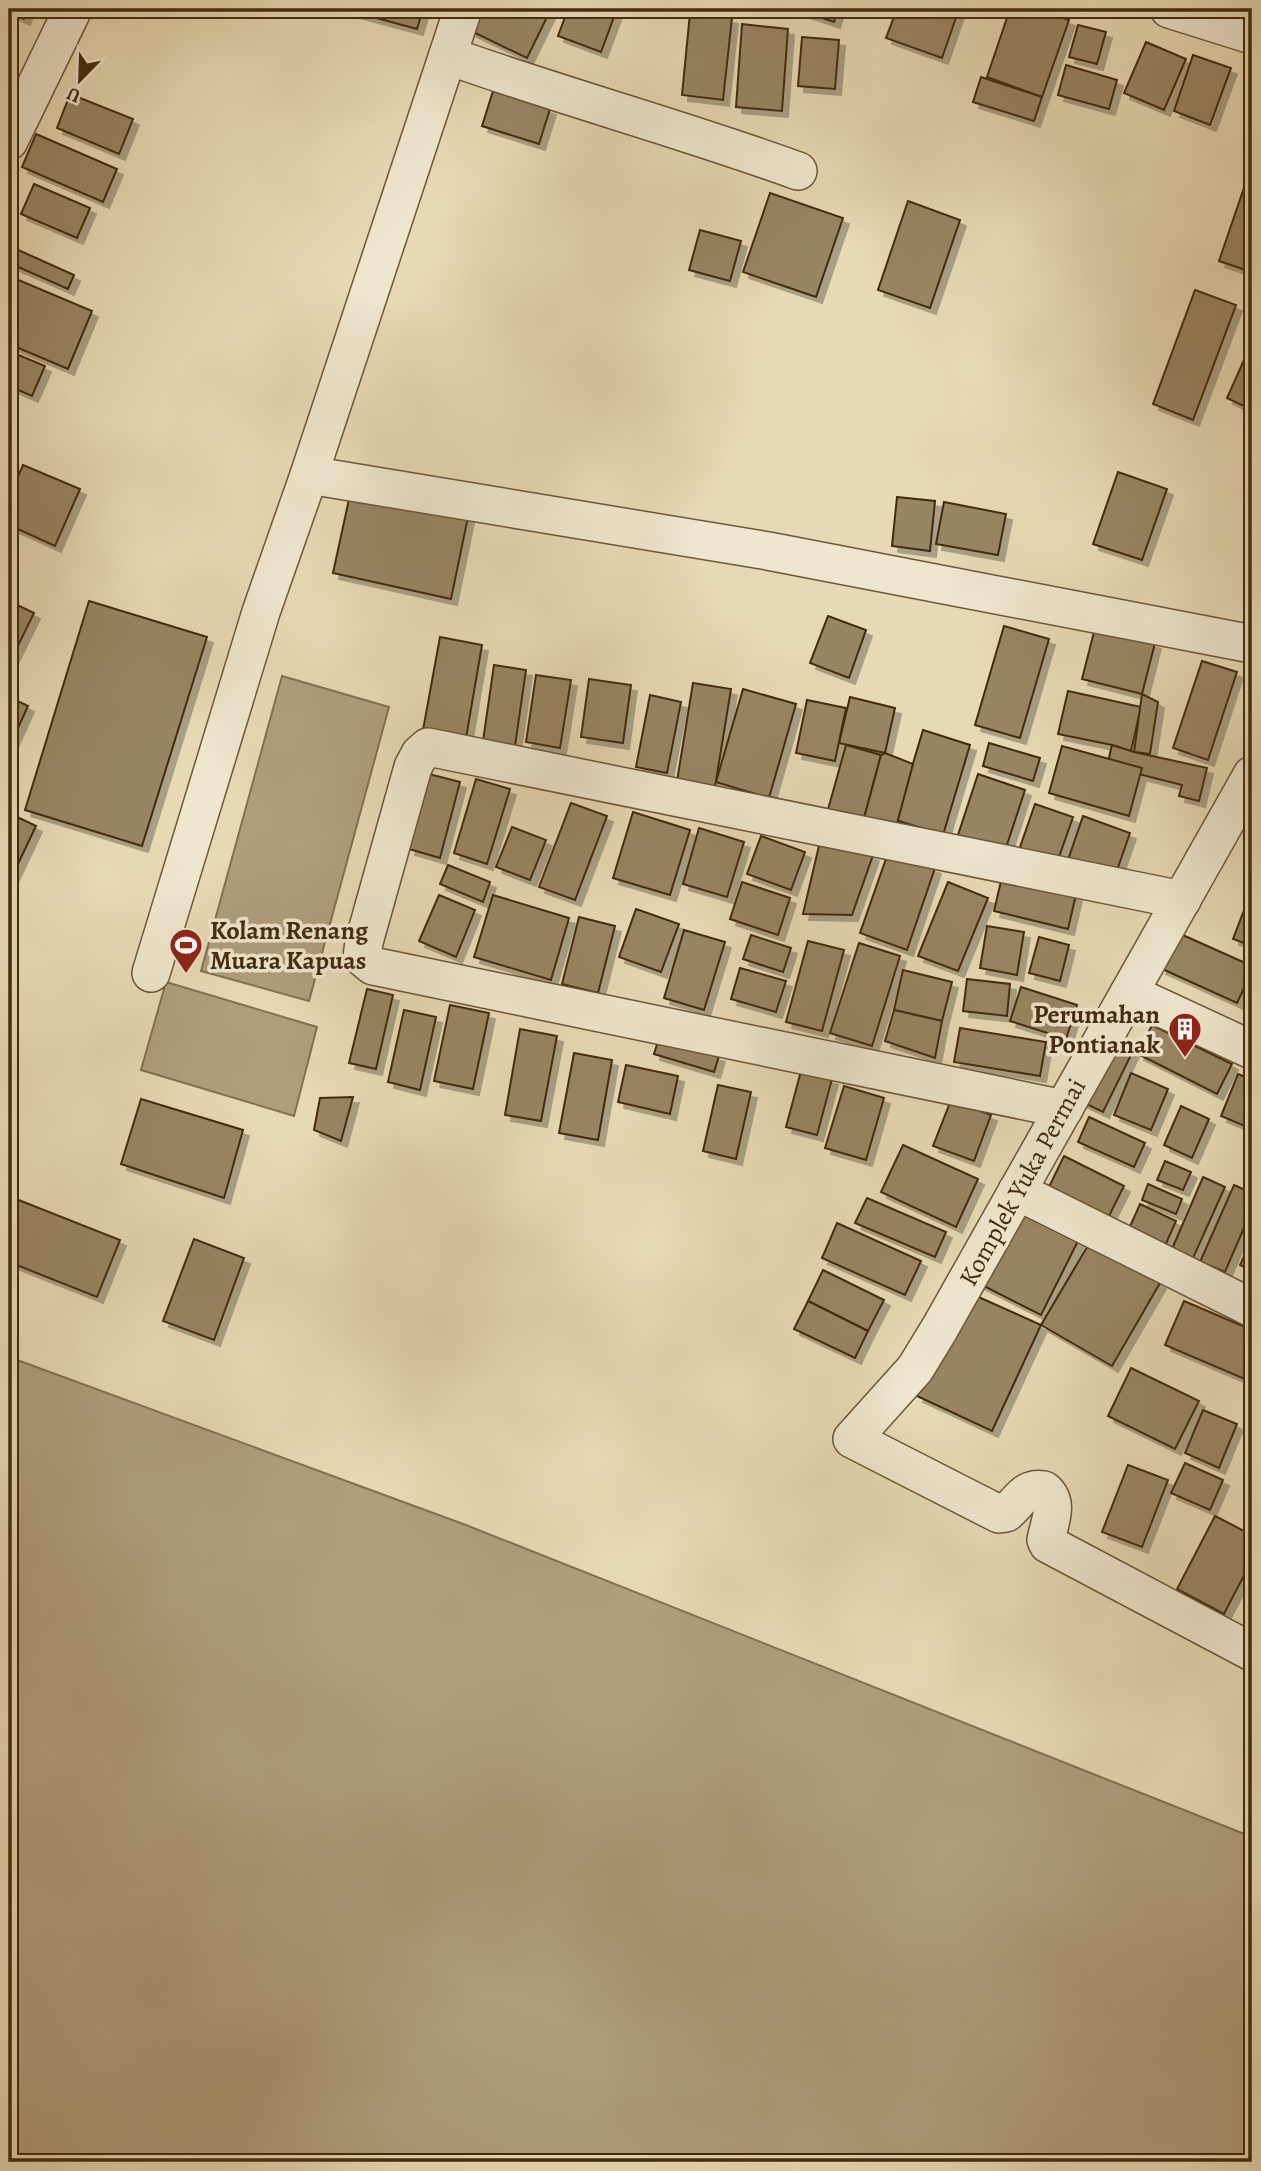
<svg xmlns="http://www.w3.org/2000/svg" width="1261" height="2171" font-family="Alegreya,serif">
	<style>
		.water { fill: #af9e7c; stroke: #847050; stroke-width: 2 }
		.building { fill: #988564; stroke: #432b0e; stroke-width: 2; filter: url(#shadow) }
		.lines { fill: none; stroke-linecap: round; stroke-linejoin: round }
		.street-casing { stroke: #6c5638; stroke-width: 40 }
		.street { stroke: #efe6ce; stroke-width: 37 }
		.labels { text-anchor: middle; stroke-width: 7; stroke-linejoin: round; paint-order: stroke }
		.poi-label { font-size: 26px; font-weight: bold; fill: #432b0e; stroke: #efe6ce; text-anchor: start }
		.street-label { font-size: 26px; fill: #432b0e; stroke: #efe6ce }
	</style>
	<defs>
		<filter id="shadow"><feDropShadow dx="6" dy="6" stdDeviation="0" flood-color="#0004"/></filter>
	</defs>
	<rect width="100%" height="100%" fill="#e7d9b4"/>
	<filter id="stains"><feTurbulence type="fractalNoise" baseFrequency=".00286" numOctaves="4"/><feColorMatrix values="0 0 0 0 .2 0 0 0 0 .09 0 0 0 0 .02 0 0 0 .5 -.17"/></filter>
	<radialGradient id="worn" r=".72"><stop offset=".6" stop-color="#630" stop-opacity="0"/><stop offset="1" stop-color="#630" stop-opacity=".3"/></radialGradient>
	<g class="water">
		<polygon points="282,676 389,707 309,1001 201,971"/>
		<polygon points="166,982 317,1027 294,1116 141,1070"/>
		<polygon points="9,1357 466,1525 1252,1837 1252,2162 9,2162"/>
	</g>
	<g class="building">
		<polygon points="9,9 28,9 24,19 9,12"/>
		<polygon points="343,9 423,9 417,29"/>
		<polygon points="479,9 551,9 527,58 469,30"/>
		<polygon points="568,9 617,9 601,52 558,36"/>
		<polygon points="795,9 838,9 834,22"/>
		<polygon points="897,9 959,9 942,58 886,38"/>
		<polygon points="1010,9 1035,9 1069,20 1042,97 987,77"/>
		<polygon points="690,13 732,18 723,100 682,95"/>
		<polygon points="742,24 788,29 782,111 736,107"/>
		<polygon points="1078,25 1106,32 1097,64 1069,57"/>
		<polygon points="802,37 839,40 835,89 798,86"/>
		<polygon points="1146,42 1186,59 1164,110 1124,93"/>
		<polygon points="1193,55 1231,68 1210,125 1174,111"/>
		<polygon points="1066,65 1117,80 1109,109 1058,95"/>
		<polygon points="981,77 1042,97 1034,121 973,102"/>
		<polygon points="493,91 550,109 539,144 482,126"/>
		<polygon points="70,94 133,119 119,154 57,128"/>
		<polygon points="36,134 117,169 103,202 22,167"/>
		<polygon points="1247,179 1252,180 1252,272 1219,261"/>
		<polygon points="34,184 90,208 77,238 21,214"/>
		<polygon points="770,193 843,218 816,297 743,272"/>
		<polygon points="908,201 960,220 930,308 878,290"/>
		<polygon points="700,230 741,241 730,281 689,270"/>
		<polygon points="16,249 74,275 68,289 9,263"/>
		<polygon points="9,276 92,311 68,369 9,344"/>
		<polygon points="1195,290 1236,305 1193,420 1153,404"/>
		<polygon points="1252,342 1252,410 1227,398"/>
		<polygon points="9,351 45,366 32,396 9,386"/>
		<polygon points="23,465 80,489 55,546 9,525 9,497"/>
		<polygon points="1118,472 1167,489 1142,560 1093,544"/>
		<polygon points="351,490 468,517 451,599 333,573"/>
		<polygon points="897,497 935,501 930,551 892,546"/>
		<polygon points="944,502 1006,514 998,555 936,544"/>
		<polygon points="89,601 207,637 142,846 25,810"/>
		<polygon points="11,602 34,613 10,662 9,662 9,605"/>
		<polygon points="828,616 866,630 849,678 810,663"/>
		<polygon points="1004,626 1049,639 1020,738 975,725"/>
		<polygon points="1095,628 1155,643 1142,694 1082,679"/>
		<polygon points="440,637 482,645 466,738 423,730"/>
		<polygon points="1202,661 1237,672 1208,760 1173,748"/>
		<polygon points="494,665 526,670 515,746 483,741"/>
		<polygon points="536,675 571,680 560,748 526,742"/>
		<polygon points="589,679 631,685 623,743 581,737"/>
		<polygon points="693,683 731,689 715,787 677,781"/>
		<polygon points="743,689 796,704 769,798 716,782"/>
		<polygon points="1068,691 1141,707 1131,751 1112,745 1058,734"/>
		<polygon points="1142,694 1158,702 1150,754 1134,752"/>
		<polygon points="650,695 681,702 667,773 636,767"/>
		<polygon points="9,697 28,706 9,748"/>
		<polygon points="850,697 895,708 885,753 839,743"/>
		<polygon points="807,700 846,708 835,761 796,753"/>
		<polygon points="923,730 970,745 943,835 896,820"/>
		<polygon points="989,743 1040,758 1033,781 983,766"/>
		<polygon points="846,745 881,755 863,822 827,813"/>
		<polygon points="1112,745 1134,752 1207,768 1199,801 1179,796 1182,785 1107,766"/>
		<polygon points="1062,746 1142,768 1129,816 1049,793"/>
		<polygon points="885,753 913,764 895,831 863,822 881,755"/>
		<polygon points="429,774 460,782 440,858 409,849"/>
		<polygon points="978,774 1025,790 1003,857 956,841"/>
		<polygon points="476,779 510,789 487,864 454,853"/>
		<polygon points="571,803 607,816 575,900 539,887"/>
		<polygon points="1035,804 1073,817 1057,863 1019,850"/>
		<polygon points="633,812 690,830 670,895 613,878"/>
		<polygon points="9,813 36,826 9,883"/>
		<polygon points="1083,816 1130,833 1115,876 1068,860"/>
		<polygon points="512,827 546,840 530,880 496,867"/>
		<polygon points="699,828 744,842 727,897 683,884"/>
		<polygon points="761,836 805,852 791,890 747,874"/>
		<polygon points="821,837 873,855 852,915 803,914"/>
		<polygon points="888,853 935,868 907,950 860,933"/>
		<polygon points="448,865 490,882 483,902 440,884"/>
		<polygon points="1002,877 1076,895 1068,929 994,911"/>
		<polygon points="742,882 790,898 778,935 730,919"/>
		<polygon points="948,882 988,898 958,971 918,956"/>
		<polygon points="439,895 475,910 456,957 419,941"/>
		<polygon points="493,895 569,918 551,980 474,957"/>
		<polygon points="1246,905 1252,907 1252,946 1233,939"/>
		<polygon points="636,909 679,924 661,972 619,957"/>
		<polygon points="579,917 615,926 598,993 562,984"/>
		<polygon points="987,926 1024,932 1017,975 980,968"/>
		<polygon points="684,930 725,942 704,1010 664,998"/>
		<polygon points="1176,932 1252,966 1252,971 1237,1003 1160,968"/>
		<polygon points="751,935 791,948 783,972 743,959"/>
		<polygon points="1039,937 1069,945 1060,981 1029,973"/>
		<polygon points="808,941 844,950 822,1031 786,1022"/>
		<polygon points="859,943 900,956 872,1046 830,1033"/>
		<polygon points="740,968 786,981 776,1012 731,999"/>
		<polygon points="903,970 952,982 942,1021 894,1010"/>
		<polygon points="967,979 1010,984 1007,1016 963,1011"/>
		<polygon points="1021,987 1077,1005 1066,1039 1010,1021"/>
		<polygon points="367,989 393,995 376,1069 349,1063"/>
		<polygon points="450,1005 489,1013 473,1089 434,1081"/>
		<polygon points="404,1010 436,1017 420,1090 388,1082"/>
		<polygon points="894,1010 942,1021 935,1058 885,1041"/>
		<polygon points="1152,1025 1232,1064 1217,1094 1138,1054"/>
		<polygon points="960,1028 1046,1042 1040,1076 954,1062"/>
		<polygon points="520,1029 557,1036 541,1121 505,1115"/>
		<polygon points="659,1038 719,1056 714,1072 654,1054"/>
		<polygon points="1108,1039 1133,1051 1103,1112 1078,1100"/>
		<polygon points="574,1053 612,1060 598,1140 559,1133"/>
		<polygon points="626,1065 678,1076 670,1114 618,1102"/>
		<polygon points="801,1071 832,1079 817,1135 786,1127"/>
		<polygon points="1131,1073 1168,1089 1151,1130 1114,1115"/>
		<polygon points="1238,1074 1252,1080 1252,1129 1221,1116"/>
		<polygon points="718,1085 751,1092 736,1159 703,1151"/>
		<polygon points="844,1086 884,1098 866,1160 825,1148"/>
		<polygon points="353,1097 341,1141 314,1130 320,1098"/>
		<polygon points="141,1099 243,1130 224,1198 121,1164"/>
		<polygon points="951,1100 991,1115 974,1161 933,1146"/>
		<polygon points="1181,1106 1209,1119 1192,1158 1164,1145"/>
		<polygon points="1089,1117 1145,1143 1134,1167 1078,1142"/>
		<polygon points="903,1145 978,1179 956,1227 881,1192"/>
		<polygon points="1064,1156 1124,1186 1105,1224 1045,1195"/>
		<polygon points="1165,1161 1191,1172 1183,1190 1157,1180"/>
		<polygon points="1203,1177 1225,1187 1193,1258 1172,1249"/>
		<polygon points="1148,1184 1182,1199 1176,1214 1142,1200"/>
		<polygon points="1234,1185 1252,1193 1252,1209 1225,1272 1200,1262"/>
		<polygon points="11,1197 120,1240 97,1297 9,1262 9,1203"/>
		<polygon points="867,1198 946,1232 935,1257 855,1223"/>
		<polygon points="1016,1203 1081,1235 1041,1315 976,1282"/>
		<polygon points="1140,1204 1176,1221 1165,1246 1128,1231"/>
		<polygon points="837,1223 921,1261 905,1295 822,1258"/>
		<polygon points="194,1239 244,1258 214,1340 163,1321"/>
		<polygon points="1252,1239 1252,1271 1240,1265"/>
		<polygon points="1090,1242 1160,1283 1112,1366 1041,1325"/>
		<polygon points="823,1270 884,1300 868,1331 808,1301"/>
		<polygon points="965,1291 1041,1325 992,1431 917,1396"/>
		<polygon points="808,1301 868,1331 855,1358 794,1329"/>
		<polygon points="1184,1301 1252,1330 1252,1367 1247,1380 1165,1345"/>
		<polygon points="1131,1368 1199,1401 1175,1449 1108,1416"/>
		<polygon points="1203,1410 1237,1424 1219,1468 1185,1453"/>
		<polygon points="1185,1463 1223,1480 1210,1510 1171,1493"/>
		<polygon points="1128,1465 1168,1480 1142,1547 1102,1532"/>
		<polygon points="1215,1516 1252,1535 1252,1560 1224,1614 1177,1589"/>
	</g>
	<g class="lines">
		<defs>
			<g id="street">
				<polyline points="1169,9 1252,35"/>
				<path d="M449,56C564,97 683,129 798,171"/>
				<polyline points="9,141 73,9"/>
				<polyline points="309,475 768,551 1252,644"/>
				<path d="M1252,775L940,1328L915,1369L852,1439L999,1514L1006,1513C1019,1503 1024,1486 1044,1490C1060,1503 1049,1523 1046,1540L1048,1544L1252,1652"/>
				<polyline points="151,973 261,612 309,475 463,9"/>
				<polyline points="1129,993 1252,1050"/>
				<polyline points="1064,1109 373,966 362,957 364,942 413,767 420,754 428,747 1182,900"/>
				<polyline points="1017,1191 1252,1308"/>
			</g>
		</defs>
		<use href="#street" class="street-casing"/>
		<use href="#street" class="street"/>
	</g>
	<defs>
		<symbol id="stadium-pin" viewBox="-11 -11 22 30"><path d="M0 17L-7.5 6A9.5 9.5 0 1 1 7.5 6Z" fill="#8f2418" stroke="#efe6ce"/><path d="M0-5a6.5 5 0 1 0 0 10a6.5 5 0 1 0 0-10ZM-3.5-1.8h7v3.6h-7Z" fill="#fff"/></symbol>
		<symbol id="building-pin" viewBox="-11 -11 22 30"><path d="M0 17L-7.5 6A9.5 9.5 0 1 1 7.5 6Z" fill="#8f2418" stroke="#efe6ce"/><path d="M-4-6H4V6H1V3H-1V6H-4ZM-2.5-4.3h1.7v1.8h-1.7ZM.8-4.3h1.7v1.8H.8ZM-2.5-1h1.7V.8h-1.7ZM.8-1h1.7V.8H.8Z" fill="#fff"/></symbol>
	</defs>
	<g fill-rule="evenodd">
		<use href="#stadium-pin" x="167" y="926" width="38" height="52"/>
		<use href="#building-pin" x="1166" y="1010" width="38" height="52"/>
	</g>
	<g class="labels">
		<g class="poi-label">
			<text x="210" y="939">Kolam Renang<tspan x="210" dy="30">Muara Kapuas</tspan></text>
			<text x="1160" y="1023" text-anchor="end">Perumahan<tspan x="1160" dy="30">Pontianak</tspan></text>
		</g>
		<g class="street-label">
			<text transform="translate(1022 1182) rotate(-61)" y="9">Komplek Yuka Permai</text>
		</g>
	</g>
	<rect width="1261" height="2171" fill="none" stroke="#e7d9b4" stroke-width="35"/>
	<rect x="10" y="10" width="1240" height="2150" fill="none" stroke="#432b0e" stroke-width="3.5"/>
	<rect x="18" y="18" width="1226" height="2136" fill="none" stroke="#432b0e" stroke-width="2"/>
	<g transform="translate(80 80) rotate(203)" stroke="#efe6ce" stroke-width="5" paint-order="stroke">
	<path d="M0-5L12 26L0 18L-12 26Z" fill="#432b0e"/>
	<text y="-10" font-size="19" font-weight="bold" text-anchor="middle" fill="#432b0e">U</text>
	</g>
	<rect width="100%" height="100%" filter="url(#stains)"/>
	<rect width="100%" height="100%" fill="url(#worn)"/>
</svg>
